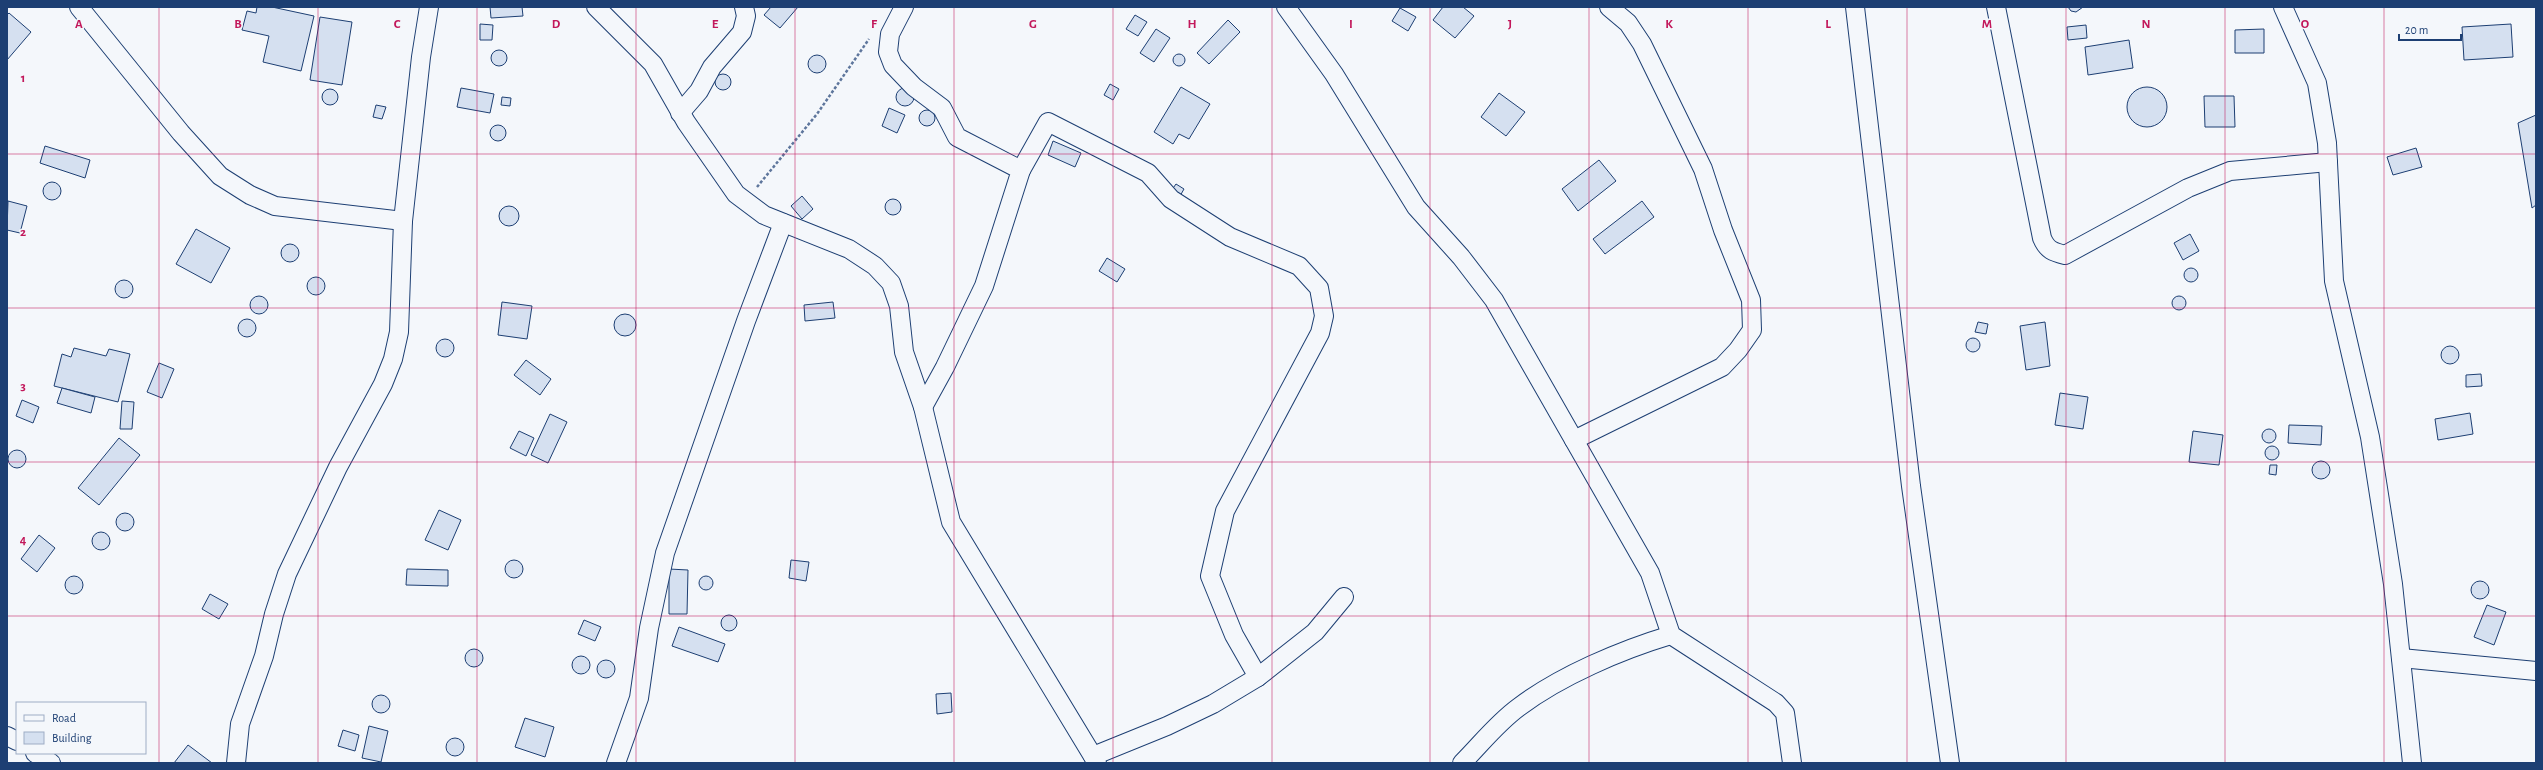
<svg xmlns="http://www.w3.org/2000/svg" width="2543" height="770" font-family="'Alegreya Sans',sans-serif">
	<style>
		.building { fill: #d5e0f0; stroke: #1d3f73 }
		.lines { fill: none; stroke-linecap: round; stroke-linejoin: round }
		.minor-casing { stroke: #1d3f73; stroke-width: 20 }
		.path { stroke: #5e769c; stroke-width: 2.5; stroke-dasharray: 3 2; stroke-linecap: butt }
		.minor { stroke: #f4f7fb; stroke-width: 18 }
		.grid { fill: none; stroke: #c2185b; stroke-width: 1; stroke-opacity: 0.55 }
		.grid-label { font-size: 13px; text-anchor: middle; font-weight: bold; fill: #c2185b; stroke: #f4f7fb; stroke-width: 3; stroke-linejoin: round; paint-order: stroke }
	</style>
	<rect width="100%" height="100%" fill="#f4f7fb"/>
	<g class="building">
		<polygon points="257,7 272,7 314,16 301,71 263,62 269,36 242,30 247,11 256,13"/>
		<polygon points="490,7 522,7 523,16 491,18"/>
		<polygon points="771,7 798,7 780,28 764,15"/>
		<polygon points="1443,7 1463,7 1474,16 1455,38 1433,20"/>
		<polygon points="2068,7 2083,7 2076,12 2071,11"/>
		<polygon points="1400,8 1416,17 1408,31 1392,21"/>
		<polygon points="9,13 31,32 7,60 7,15"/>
		<polygon points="1135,15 1147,22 1138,36 1126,29"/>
		<polygon points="320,17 352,22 342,85 310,80"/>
		<polygon points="1228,20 1240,32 1209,64 1197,53"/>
		<polygon points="480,24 493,25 492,40 480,40"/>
		<polygon points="2511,24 2513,57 2464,60 2462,27"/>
		<polygon points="2086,25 2087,38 2068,40 2067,27"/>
		<polygon points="1156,29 1170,38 1154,62 1140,53"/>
		<polygon points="2264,29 2264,53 2235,53 2235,30"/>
		<polygon points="2129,40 2133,68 2088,75 2085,47"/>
		<circle cx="499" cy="58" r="8"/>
		<circle cx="1179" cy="60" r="6"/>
		<circle cx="817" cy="64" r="9"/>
		<circle cx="723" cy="82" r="8"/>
		<polygon points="1110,84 1119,89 1113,100 1104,95"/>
		<polygon points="1181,87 1210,104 1189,139 1179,134 1173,144 1154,132"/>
		<circle cx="2147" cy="107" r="20"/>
		<polygon points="461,88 494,94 490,113 457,107"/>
		<circle cx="905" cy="97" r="9"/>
		<circle cx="330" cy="97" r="8"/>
		<polygon points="1499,93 1525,112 1506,136 1481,117"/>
		<polygon points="2204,96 2234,96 2235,127 2205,127"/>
		<polygon points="502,97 511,98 510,106 501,105"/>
		<polygon points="376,105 386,107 382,119 373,117"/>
		<polygon points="889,108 905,115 897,133 882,126"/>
		<circle cx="927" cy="118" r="8"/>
		<polygon points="2536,115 2536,205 2532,208 2518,123"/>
		<circle cx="498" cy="133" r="8"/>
		<polygon points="1053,141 1081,153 1075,167 1048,155"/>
		<polygon points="45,146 90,160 85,178 40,163"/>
		<polygon points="2416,148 2422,167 2393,175 2387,157"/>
		<polygon points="1599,160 1616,181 1578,211 1562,189"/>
		<circle cx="52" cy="191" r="9"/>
		<polygon points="1176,184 1184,189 1180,196 1171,191"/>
		<polygon points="802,196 813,209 802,219 791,206"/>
		<circle cx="893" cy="207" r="8"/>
		<polygon points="8,201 27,206 20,233 7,230"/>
		<polygon points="1642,201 1654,217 1605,254 1593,239"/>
		<circle cx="509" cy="216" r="10"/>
		<polygon points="196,229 230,248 211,283 176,264"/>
		<polygon points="2190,234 2199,251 2183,260 2174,243"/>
		<circle cx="290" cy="253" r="9"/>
		<polygon points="1107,258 1125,269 1117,282 1099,271"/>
		<circle cx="2191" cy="275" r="7"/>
		<circle cx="316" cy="286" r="9"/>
		<circle cx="124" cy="289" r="9"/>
		<circle cx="2179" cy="303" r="7"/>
		<circle cx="259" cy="305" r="9"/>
		<polygon points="502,302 532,306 527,339 498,335"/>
		<polygon points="833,302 835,318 805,321 804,305"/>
		<circle cx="625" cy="325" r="11"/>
		<circle cx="247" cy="328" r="9"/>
		<polygon points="1978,322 1988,324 1986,334 1975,332"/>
		<polygon points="2045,322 2050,366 2026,370 2020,326"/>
		<circle cx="1973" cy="345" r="7"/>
		<circle cx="445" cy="348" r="9"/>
		<circle cx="2450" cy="355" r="9"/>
		<polygon points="74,348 106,356 109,349 130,354 118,402 54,386 62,354 71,357"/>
		<polygon points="526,360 551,379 540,395 514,375"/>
		<polygon points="159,363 174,369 162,398 147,392"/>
		<polygon points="2481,374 2482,386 2466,387 2466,375"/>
		<polygon points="62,388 95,397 91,413 57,403"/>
		<polygon points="2060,393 2088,397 2083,429 2055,425"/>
		<polygon points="22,400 39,407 33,423 16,416"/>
		<polygon points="122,401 134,402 132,429 120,429"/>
		<polygon points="2470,413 2473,434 2438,440 2435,419"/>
		<polygon points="550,414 567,422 548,463 531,455"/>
		<polygon points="2289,425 2322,426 2321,445 2288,443"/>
		<circle cx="2269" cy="436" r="7"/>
		<polygon points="519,431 534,438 526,456 510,448"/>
		<polygon points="2193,431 2223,435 2219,465 2189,462"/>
		<polygon points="119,438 140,455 99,505 78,488"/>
		<circle cx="2272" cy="453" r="7"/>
		<circle cx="17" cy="459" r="9"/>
		<circle cx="2321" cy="470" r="9"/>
		<polygon points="2270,465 2277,465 2276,475 2269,474"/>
		<polygon points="439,510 461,520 448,550 425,540"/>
		<circle cx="125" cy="522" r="9"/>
		<circle cx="101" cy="541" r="9"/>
		<polygon points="39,535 55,548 37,572 21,559"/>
		<polygon points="791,560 809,562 806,581 789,578"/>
		<circle cx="514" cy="569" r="9"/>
		<polygon points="407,569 448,570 448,586 406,585"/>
		<polygon points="669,569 688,570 687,614 669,614"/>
		<circle cx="706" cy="583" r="7"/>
		<circle cx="74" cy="585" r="9"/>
		<circle cx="2480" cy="590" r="9"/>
		<polygon points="210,594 228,604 219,619 202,609"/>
		<polygon points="2487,605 2506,612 2494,645 2474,637"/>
		<circle cx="729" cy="623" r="8"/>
		<polygon points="584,620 601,627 595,641 578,634"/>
		<polygon points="679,627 725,644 718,662 672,646"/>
		<circle cx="474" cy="658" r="9"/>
		<circle cx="581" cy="665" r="9"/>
		<circle cx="606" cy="669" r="9"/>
		<polygon points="951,693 952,712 937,714 936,694"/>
		<circle cx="381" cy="704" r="9"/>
		<polygon points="525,718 554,727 545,757 515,747"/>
		<polygon points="369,726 388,731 381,762 362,758"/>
		<polygon points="343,730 359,735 355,751 338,746"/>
		<circle cx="455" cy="747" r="9"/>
		<polygon points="188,745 212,763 174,763"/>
	</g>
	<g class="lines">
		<defs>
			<g id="minor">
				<polyline points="79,7 181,133 220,176 250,195 275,206 403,221"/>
				<polyline points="596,7 653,64 686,122 736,194 764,215 849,249 875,266 891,283 899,306 904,352 923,407 951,522 1097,763"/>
				<polyline points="904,7 890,34 888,52 893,65 914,87 942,108 957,137 1021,170 984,286 945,367 923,407"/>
				<polyline points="1286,7 1334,74 1416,207 1461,257 1494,300 1650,573 1671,635 1776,703 1785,713 1792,763"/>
				<polyline points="1855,7 1911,486 1950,763"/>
				<path d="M1996,7L2042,238C2047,250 2053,252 2065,255L2188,188L2230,171L2328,162"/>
				<polyline points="2283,7 2317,83 2327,143 2334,281 2370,437 2393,584 2412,763"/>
				<polyline points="680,113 699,91 712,67 742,32 746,16 744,7"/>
				<polyline points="1021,170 1048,122 1148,173 1171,199 1230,237 1299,266 1319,288 1324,316 1320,333 1225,511 1210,576 1234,635 1258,677"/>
				<polyline points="1574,440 1722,367 1738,350 1752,330 1751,300 1723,230 1703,169 1642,44 1628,23 1609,7"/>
				<polyline points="2401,658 2536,671"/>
				<polyline points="7,736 17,741"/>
				<polyline points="35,753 51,763"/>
				<polyline points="1093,756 1167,726 1213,704 1258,677 1315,632 1344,597"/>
				<polyline points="236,763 240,724 264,656 274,614 287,574 338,467 383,384 393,359 399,332 403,221 421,57 429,7"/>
				<polyline points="616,763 639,698 649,628 665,553 746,321 783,223"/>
				<path d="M1462,763C1481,744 1497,723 1519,707C1560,676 1621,650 1671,635"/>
			</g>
		</defs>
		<use href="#minor" class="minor-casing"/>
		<polyline class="path" points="757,187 817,114 869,39"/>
		<use href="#minor" class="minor"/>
	</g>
	<path class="grid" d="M159,7V763M318,7V763M477,7V763M636,7V763M795,7V763M954,7V763M1113,7V763M1272,7V763M1430,7V763M1589,7V763M1748,7V763M1907,7V763M2066,7V763M2225,7V763M2384,7V763M7,154H2536M7,308H2536M7,462H2536M7,616H2536"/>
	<g class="grid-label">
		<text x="79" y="28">A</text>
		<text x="238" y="28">B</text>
		<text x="397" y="28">C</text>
		<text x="556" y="28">D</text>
		<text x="715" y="28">E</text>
		<text x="874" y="28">F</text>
		<text x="1033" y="28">G</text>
		<text x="1192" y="28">H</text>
		<text x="1351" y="28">I</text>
		<text x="1510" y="28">J</text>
		<text x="1669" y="28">K</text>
		<text x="1828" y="28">L</text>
		<text x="1987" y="28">M</text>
		<text x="2146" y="28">N</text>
		<text x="2305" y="28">O</text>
		<text x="23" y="82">1</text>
		<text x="23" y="236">2</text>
		<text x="23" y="390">3</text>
		<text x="23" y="544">4</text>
	</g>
	<rect width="2543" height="770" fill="none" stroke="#1d3f73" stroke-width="16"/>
	<rect x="16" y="702" width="130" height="52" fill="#f4f7fb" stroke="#9eadc5"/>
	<rect x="24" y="715" width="20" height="6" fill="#f4f7fb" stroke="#9eadc5"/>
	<text x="52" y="722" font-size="12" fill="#1d3f73">Road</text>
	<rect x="24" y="732" width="20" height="12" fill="#d5e0f0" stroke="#9eadc5"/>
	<text x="52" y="742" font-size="12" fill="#1d3f73">Building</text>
	<path d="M2399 34v6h62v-6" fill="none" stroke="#1d3f73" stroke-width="2"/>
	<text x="2405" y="34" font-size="12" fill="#1d3f73" stroke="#f4f7fb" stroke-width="3" paint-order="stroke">20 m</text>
</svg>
